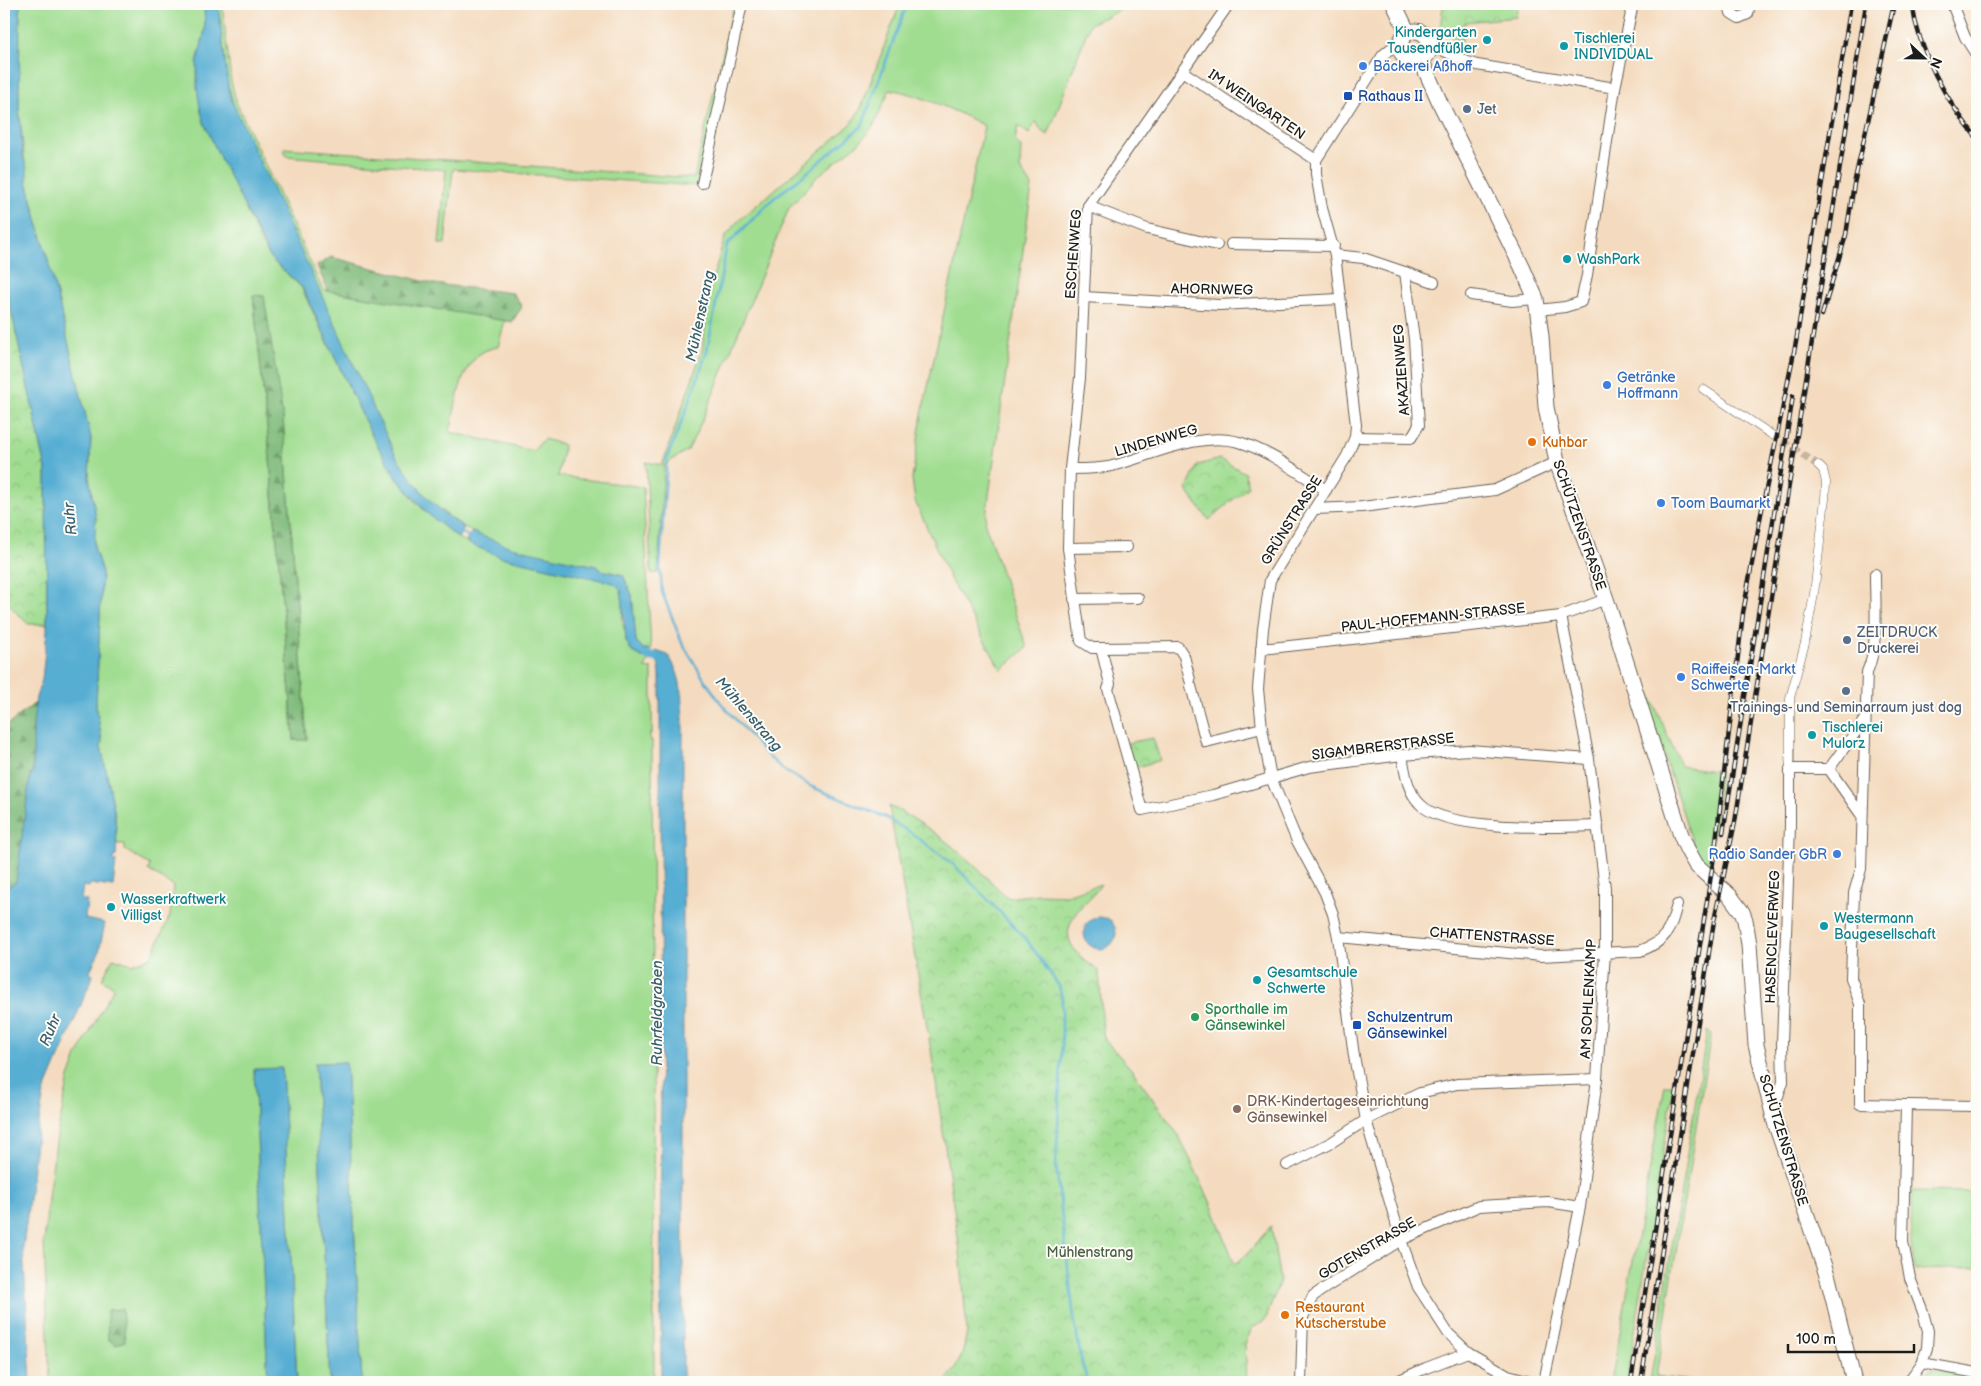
<svg xmlns="http://www.w3.org/2000/svg" width="1981" height="1386" font-family="'Balsamiq Sans',sans-serif">
	<style>
		.green { fill: #a0dd91; stroke: #5e7c56; fill-rule: evenodd }
		.forest { fill: url(#forest-firs); stroke: #4e6c4c }
		.park { fill: url(#park-crowns); stroke: #5e7c56 }
		.water { fill: #57aed3; stroke: #3a6578 }
		.lines { fill: none; stroke-linecap: round; stroke-linejoin: round }
		.stream { stroke: #57aed3; stroke-width: 2.5 }
		.canal { stroke: #57aed3; stroke-width: 9 }
		.pedestrian-tunnel { stroke: #c9b59e; stroke-width: 8; stroke-dasharray: 8 4; stroke-linecap: butt }
		.pedestrian-casing { stroke: #685f55; stroke-width: 9 }
		.minor-casing { stroke: #685f55; stroke-width: 12 }
		.secondary-casing { stroke: #685f55; stroke-width: 17 }
		.pedestrian { stroke: #fff; stroke-width: 8 }
		.minor { stroke: #fff; stroke-width: 10 }
		.secondary { stroke: #fff; stroke-width: 15 }
		.rail-casing { stroke: #1c1c1c; stroke-width: 4.5 }
		.rail { stroke: #fdfcf7; stroke-width: 2.5; stroke-dasharray: 8; stroke-linecap: butt }
		.culture-dot { fill: #0f9aa8; stroke: #fdfcf7; stroke-width: 2 }
		.shop-dot { fill: #3f7fe0; stroke: #fdfcf7; stroke-width: 2 }
		.transit-dot { fill: #1a4fb4; stroke: #fdfcf7; stroke-width: 2 }
		.service-dot { fill: #5c6f8a; stroke: #fdfcf7; stroke-width: 2 }
		.food-dot { fill: #e8710a; stroke: #fdfcf7; stroke-width: 2 }
		.leisure-dot { fill: #2e9e5b; stroke: #fdfcf7; stroke-width: 2 }
		.education-dot { fill: #8d6e63; stroke: #fdfcf7; stroke-width: 2 }
		.labels { text-anchor: middle; stroke-width: 4; stroke-linejoin: round; paint-order: stroke }
		.culture-label { font-size: 14px; fill: #0d838f; stroke: #fdfcf7; text-anchor: start }
		.shop-label { font-size: 14px; fill: #366cbe; stroke: #fdfcf7; text-anchor: start }
		.transit-label { font-size: 14px; fill: #164399; stroke: #fdfcf7; text-anchor: start }
		.street-label { font-size: 14px; fill: #1c1c1c; stroke: #fdfcf7 }
		.service-label { font-size: 14px; fill: #4e5e75; stroke: #fdfcf7; text-anchor: start }
		.food-label { font-size: 14px; fill: #c56008; stroke: #fdfcf7; text-anchor: start }
		.leisure-label { font-size: 14px; fill: #27864d; stroke: #fdfcf7; text-anchor: start }
		.education-label { font-size: 14px; fill: #785e54; stroke: #fdfcf7; text-anchor: start }
		.park-label { font-size: 14px; fill: #4a6045; stroke: #fdfcf7 }
		.water-label { font-size: 15px; font-style: italic; fill: #375e6e; stroke: #fdfcf7 }
	</style>
	<defs>
		<pattern id="forest-firs" width="22" height="20" patternUnits="userSpaceOnUse" patternTransform="scale(1.25)"><rect width="22" height="20" fill="#80bc7b"/><path d="M5 1l3.5 6h-7zM16 11l3.5 6h-7z" fill="#689864"/></pattern>
		<pattern id="park-crowns" width="20" height="18" patternUnits="userSpaceOnUse" patternTransform="scale(1.25)"><rect width="20" height="18" fill="#a0dd91"/><path d="M2 6a3 3 0 1 1 6 0M12 15a3 3 0 1 1 6 0" fill="none" stroke="#89bd7c"/></pattern>
	</defs>
	<rect width="100%" height="100%" fill="#fdfcf7"/>
	<filter id="ink" filterUnits="userSpaceOnUse"><feTurbulence type="fractalNoise" baseFrequency=".02" numOctaves="2"/><feDisplacementMap in="SourceGraphic" scale="10" xChannelSelector="R" yChannelSelector="G"/><feConvolveMatrix kernelMatrix="1 2 1 2 8 2 1 2 1" color-interpolation-filters="sRGB"/></filter>
	<filter id="wash" filterUnits="userSpaceOnUse"><feTurbulence type="fractalNoise" baseFrequency=".0096" numOctaves="4" result="noise"/><feDisplacementMap in="SourceGraphic" scale="20" xChannelSelector="R" yChannelSelector="G"/><feGaussianBlur stdDeviation="1.12" result="paint"/><feColorMatrix in="noise" values="0 0 0 0 0 0 0 0 0 0 0 0 0 0 0 0 0 1.4 0 .05"/><feComposite in="paint" operator="in"/></filter>
	<g filter="url(#wash)">
		<rect width="100%" height="100%" fill="#f4dbbf"/>
		<g class="green">
			<path d="M20,4H204L205,30L202,41L200,108L205,123L262,244L271,259L301,287L372,436L396,477L416,502L428,514L458,538L501,557L614,583C629,593 619,614 624,629C628,638 636,648 641,657L649,660L645,668L652,669V733H650V740H652L654,1382H362L346,1062L315,1064L330,1382H297L282,1068L254,1070L268,1382H50L44,1243L49,1189L58,1130L69,1078L77,1056L114,987L102,979L113,958L132,964L151,957L170,916L173,886L148,870L150,865L125,850V844H117L115,814L101,746L102,742L96,705L102,572L94,547L96,518L89,477L91,438L57,295L27,181L19,107ZM253,295L283,418L307,740H294L268,436Z"/>
			<path d="M218,4H222L231,81L237,104L323,290L505,320L498,347C460,351 457,403 450,432L533,451L544,439L564,445L558,476L643,487L651,651L643,649L636,641L632,595L623,575L601,570L596,566C552,557 501,552 463,526C442,513 423,495 408,475C384,440 364,389 346,350C309,270 272,189 235,109L228,85Z"/>
			<polygon points="734,4 739,4 698,186 453,169 445,244 439,244 446,170 286,156 284,148 694,178"/>
			<path d="M900,4H1133L1090,24L1048,135L1041,131L1036,121L1029,134L1018,126L1015,141L1021,147L1020,168L1032,186L985,524L1027,648L1001,670L951,581L915,501L912,479L922,414L984,126C955,110 923,96 890,89L874,125L859,143L818,176L789,208L703,419L688,450L664,465L658,573H651L646,462L662,465L702,351L710,287L725,237L737,222L850,125L861,108Z"/>
			<polygon points="1644,681 1681,766 1720,772 1709,872 1697,856 1640,683"/>
			<polygon points="1707,1031 1711,1033 1656,1376 1699,1382 1650,1382"/>
			<polygon points="1665,1085 1674,1085 1627,1382 1611,1382"/>
			<path d="M1912,1191L1977,1192V1267C1956,1266 1937,1270 1915,1270L1911,1246Z"/>
			<polygon points="1930,1369 1977,1376 1977,1382 1920,1382"/>
		</g>
		<g class="forest">
			<polygon points="331,257 434,284 513,293 522,307 512,322 328,291 317,266"/>
			<polygon points="253,295 264,296 283,418 307,740 294,740 268,436"/>
			<polygon points="35,703 33,772 30,776 19,871 16,882 4,889 4,728"/>
			<polygon points="122,1309 125,1341 116,1345 108,1339 107,1310"/>
		</g>
		<g class="park">
			<polygon points="1449,4 1518,4 1516,17 1465,22 1461,43 1440,27 1443,7"/>
			<polygon points="4,278 46,469 47,624 28,624 4,600"/>
			<polygon points="1220,459 1245,473 1248,487 1209,520 1186,490 1198,465"/>
			<polygon points="1153,738 1160,760 1134,768 1127,743"/>
			<path d="M889,806C932,825 975,864 1007,898L1039,894L1066,895L1101,884C1095,894 1087,900 1080,908C1055,937 1075,954 1099,971L1103,1033L1105,1040L1132,1070L1179,1136L1209,1199L1234,1262L1237,1263L1249,1252L1271,1226L1280,1281L1265,1321L1252,1328L1245,1344L1247,1382H944L954,1371L962,1355L967,1332L960,1251L932,1056Z"/>
		</g>
		<g class="water">
			<path d="M4,4H20L19,107L23,156L27,168V181L57,295L91,438L89,477L96,518L94,547L102,572L96,705L102,742L101,746C108,783 119,819 116,857L112,859L116,861L113,887L90,884L89,887L83,886L81,900L87,901L85,919L105,923L99,952L90,971L93,976L44,1093L38,1127L23,1248L31,1382H4V889L16,882L30,776L33,772V724L36,697L42,680L47,631L46,469L4,278Z"/>
			<polygon points="204,4 218,4 228,85 232,101 395,454 409,475 423,493 443,513 464,528 458,538 428,514 396,477 372,436 302,287 271,259 220,158 204,123 200,108 197,88 197,62 205,30"/>
			<polygon points="472,532 511,547 596,566 601,570 623,575 632,595 636,641 643,649 648,649 649,660 632,652 626,641 622,595 620,589 614,583 501,557 467,543 467,538"/>
			<path d="M656,651L668,655C683,678 681,692 683,718V1382H661L660,674Z"/>
			<circle cx="1100" cy="933" r="16"/>
			<polygon points="346,1062 362,1382 330,1382 315,1063"/>
			<polygon points="282,1068 297,1382 268,1382 254,1069"/>
		</g>
		<g class="lines">
			<g class="stream">
				<polyline points="907,4 862,126 803,176 775,197 727,245 707,351 688,406 667,458 660,566 662,592 682,643 704,679 721,703 770,758 785,771 812,787 887,818 911,833 954,865 1026,939 1059,986 1062,998 1062,1042 1056,1166 1074,1319 1082,1364 1088,1382"/>
				<polyline points="459,531 470,537"/>
			</g>
			<polyline class="canal" points="647,656 660,658 664,664"/>
		</g>
	</g>
	<g filter="url(#ink)">
		<g class="lines">
			<polyline class="pedestrian-tunnel" points="1772,435 1818,465"/>
			<defs>
				<g id="pedestrian">
					<polyline points="1703,389 1772,435"/>
					<polyline points="1790,769 1790,698 1805,643 1814,594 1825,499 1826,482 1823,470 1818,465"/>
				</g>
				<g id="minor">
					<polyline points="1729,4 1731,13 1739,18 1748,14 1750,4"/>
					<polyline points="1952,4 1965,37 1977,56"/>
					<path d="M1430,46C1447,50 1460,61 1477,65L1615,88L1633,4"/>
					<polyline points="1400,47 1390,49 1383,55 1316,160 1316,174 1322,208 1335,255 1356,425 1355,437 1347,456 1270,580 1263,629 1258,689 1262,728 1271,778 1297,841 1325,893 1333,914 1338,937 1354,1056 1366,1120 1401,1240 1418,1287 1448,1333 1468,1352 1508,1375 1534,1382"/>
					<polyline points="1182,71 1316,160"/>
					<polyline points="702,183 742,4"/>
					<polyline points="1088,206 1147,229 1217,245"/>
					<polyline points="1231,244 1334,246"/>
					<polyline points="1335,255 1363,258 1434,282"/>
					<polyline points="1471,295 1512,301 1536,299"/>
					<polyline points="1084,297 1219,305 1340,299"/>
					<polyline points="1538,310 1565,307 1581,302 1587,275 1615,88"/>
					<polyline points="1355,437 1411,438 1419,425 1414,339 1405,272"/>
					<path d="M1070,469C1083,469 1099,469 1112,466C1151,456 1199,431 1239,442C1268,450 1300,474 1326,490"/>
					<polyline points="1314,509 1362,507 1495,490 1557,462"/>
					<polyline points="1068,548 1127,547"/>
					<path d="M1875,574C1875,604 1879,645 1867,672L1861,869L1854,893L1851,978L1860,1004V1104L1906,1105"/>
					<polyline points="1074,599 1138,598"/>
					<polyline points="1101,648 1110,684 1108,689 1142,810 1213,795 1309,767 1402,755 1469,750 1589,759"/>
					<polyline points="1261,649 1561,616 1606,599"/>
					<polyline points="1190,680 1184,656 1178,647 1101,648 1092,648 1081,641 1068,548 1070,469 1080,378 1088,206 1229,4"/>
					<polyline points="1191,686 1206,742 1262,728"/>
					<path d="M1402,755C1405,772 1407,791 1420,804C1446,832 1559,827 1598,826"/>
					<polyline points="1829,769 1865,719"/>
					<path d="M1338,937L1541,956L1640,951C1667,941 1670,930 1677,905"/>
					<polyline points="1770,1102 1778,1096 1783,1082 1782,1043 1790,826 1790,769 1829,769 1862,816"/>
					<polyline points="1287,1165 1332,1142 1366,1120 1420,1093 1457,1084 1597,1079"/>
					<polyline points="1922,1363 1977,1373"/>
					<polyline points="1301,1382 1303,1317 1313,1296 1325,1288 1401,1240 1479,1206 1548,1202 1580,1207"/>
					<polyline points="1395,1382 1426,1368 1468,1352"/>
					<polyline points="1544,1382 1580,1207 1597,1079 1605,952 1605,888 1589,759 1561,616"/>
					<polyline points="1908,1382 1922,1363 1927,1348 1928,1331 1923,1312 1910,1278 1903,1242 1906,1105 1977,1106"/>
				</g>
				<g id="secondary">
					<polyline points="1394,4 1408,33"/>
					<circle cx="1415" cy="46" r="15"/>
					<polyline points="1421,60 1441,105 1522,267 1536,299 1541,336 1546,407 1557,462 1606,599 1681,835 1687,849 1696,865 1730,896 1742,912 1745,920 1749,944 1756,1045 1775,1122 1828,1278 1854,1382"/>
				</g>
			</defs>
			<use href="#pedestrian" class="pedestrian-casing"/>
			<use href="#minor" class="minor-casing"/>
			<use href="#secondary" class="secondary-casing"/>
			<use href="#pedestrian" class="pedestrian"/>
			<use href="#minor" class="minor"/>
			<use href="#secondary" class="secondary"/>
			<defs>
				<g id="rail">
					<path d="M1912,4C1919,52 1946,101 1977,138"/>
					<polyline points="1822,315 1846,235 1854,184 1894,4"/>
					<polyline points="1723,833 1793,396"/>
					<polyline points="1631,1382 1715,850 1743,613 1760,519 1796,342 1851,4"/>
					<polyline points="1641,1382 1714,921 1735,822 1744,766 1866,4"/>
				</g>
			</defs>
			<use href="#rail" class="rail-casing"/>
			<use href="#rail" class="rail"/>
		</g>
	</g>
	<g class="culture-dot">
		<circle cx="1487" cy="40" r="5"/>
		<circle cx="1564" cy="46" r="5"/>
		<circle cx="1567" cy="259" r="5"/>
		<circle cx="1812" cy="735" r="5"/>
		<circle cx="111" cy="907" r="5"/>
		<circle cx="1824" cy="926" r="5"/>
		<circle cx="1257" cy="980" r="5"/>
	</g>
	<g class="shop-dot">
		<circle cx="1363" cy="66" r="5"/>
		<circle cx="1607" cy="385" r="5"/>
		<circle cx="1661" cy="503" r="5"/>
		<circle cx="1681" cy="677" r="5"/>
		<circle cx="1837" cy="854" r="5"/>
	</g>
	<g class="transit-dot">
		<rect x="1343" y="91" width="10" height="10" rx="2.5"/>
		<rect x="1352" y="1020" width="10" height="10" rx="2.5"/>
	</g>
	<g class="service-dot">
		<circle cx="1467" cy="109" r="5"/>
		<circle cx="1847" cy="640" r="5"/>
		<circle cx="1846" cy="691" r="5"/>
	</g>
	<g class="food-dot">
		<circle cx="1532" cy="442" r="5"/>
		<circle cx="1285" cy="1315" r="5"/>
	</g>
	<circle class="leisure-dot" cx="1195" cy="1017" r="5"/>
	<circle class="education-dot" cx="1237" cy="1109" r="5"/>
	<g class="labels">
		<g class="culture-label">
			<text x="1477" y="37" text-anchor="end">Kindergarten<tspan x="1477" dy="16">Tausendfüßler</tspan></text>
			<text x="1574" y="43">Tischlerei<tspan x="1574" dy="16">INDIVIDUAL</tspan></text>
			<text x="1577" y="264">WashPark</text>
			<text x="1822" y="732">Tischlerei<tspan x="1822" dy="16">Mulorz</tspan></text>
			<text x="121" y="904">Wasserkraftwerk<tspan x="121" dy="16">Villigst</tspan></text>
			<text x="1834" y="923">Westermann<tspan x="1834" dy="16">Baugesellschaft</tspan></text>
			<text x="1267" y="977">Gesamtschule<tspan x="1267" dy="16">Schwerte</tspan></text>
		</g>
		<g class="shop-label">
			<text x="1373" y="71">Bäckerei Aßhoff</text>
			<text x="1617" y="382">Getränke<tspan x="1617" dy="16">Hoffmann</tspan></text>
			<text x="1671" y="508">Toom Baumarkt</text>
			<text x="1691" y="674">Raiffeisen-Markt<tspan x="1691" dy="16">Schwerte</tspan></text>
			<text x="1827" y="859" text-anchor="end">Radio Sander GbR</text>
		</g>
		<g class="transit-label">
			<text x="1358" y="101">Rathaus II</text>
			<text x="1367" y="1022">Schulzentrum<tspan x="1367" dy="16">Gänsewinkel</tspan></text>
		</g>
		<g class="street-label">
			<text transform="translate(1257 104) rotate(34)" y="5">IM WEINGARTEN</text>
			<text transform="translate(1073 254) rotate(-86)" y="5">ESCHENWEG</text>
			<text transform="translate(1212 289) rotate(1)" y="5">AHORNWEG</text>
			<text transform="translate(1401 370) rotate(-94)" y="5">AKAZIENWEG</text>
			<text transform="translate(1156 440) rotate(-16)" y="5">LINDENWEG</text>
			<text transform="translate(1291 520) rotate(-58)" y="5">GRÜNSTRASSE</text>
			<text transform="translate(1580 525) rotate(71)" y="5">SCHÜTZENSTRASSE</text>
			<text transform="translate(1433 617) rotate(-6)" y="5">PAUL-HOFFMANN-STRASSE</text>
			<text transform="translate(1383 746) rotate(-7)" y="5">SIGAMBRERSTRASSE</text>
			<text transform="translate(1492 936) rotate(4)" y="5">CHATTENSTRASSE</text>
			<text transform="translate(1772 937) rotate(-88)" y="5">HASENCLEVERWEG</text>
			<text transform="translate(1588 999) rotate(-87)" y="5">AM SOHLENKAMP</text>
			<text transform="translate(1784 1140) rotate(73)" y="5">SCHÜTZENSTRASSE</text>
			<text transform="translate(1367 1248) rotate(-30)" y="5">GOTENSTRASSE</text>
		</g>
		<g class="service-label">
			<text x="1477" y="114">Jet</text>
			<text x="1857" y="637">ZEITDRUCK<tspan x="1857" dy="16">Druckerei</tspan></text>
			<text x="1846" y="712" text-anchor="middle">Trainings- und Seminarraum just dog</text>
		</g>
		<g class="food-label">
			<text x="1542" y="447">Kuhbar</text>
			<text x="1295" y="1312">Restaurant<tspan x="1295" dy="16">Kutscherstube</tspan></text>
		</g>
		<g class="leisure-label">
			<text x="1205" y="1014">Sporthalle im<tspan x="1205" dy="16">Gänsewinkel</tspan></text>
		</g>
		<g class="education-label">
			<text x="1247" y="1106">DRK-Kindertageseinrichtung<tspan x="1247" dy="16">Gänsewinkel</tspan></text>
		</g>
		<g class="park-label">
			<text x="1090" y="1257">Mühlenstrang</text>
		</g>
		<g class="water-label">
			<text transform="translate(700 316) rotate(-78)" y="5">Mühlenstrang</text>
			<text transform="translate(70 519) rotate(-95)" y="5">Ruhr</text>
			<text transform="translate(749 714) rotate(49)" y="5">Mühlenstrang</text>
			<text transform="translate(657 1013) rotate(-90)" y="5">Ruhrfeldgraben</text>
			<text transform="translate(50 1030) rotate(-67)" y="5">Ruhr</text>
		</g>
	</g>
	<rect width="1981" height="1386" fill="none" stroke="#fdfcf7" stroke-width="20"/>
	<g transform="translate(1924 58) rotate(112)" stroke="#fdfcf7" stroke-width="4" paint-order="stroke">
	<path d="M0-4L9 19L0 12L-9 19Z" fill="#1c1c1c"/>
	<text y="-8" font-size="14" font-weight="bold" text-anchor="middle" fill="#1c1c1c">N</text>
	</g>
	<path d="M1788 1344v8h126v-8" fill="none" stroke="#1c1c1c" stroke-width="2.5"/>
	<text x="1796" y="1344" font-size="15" fill="#1c1c1c" stroke="#fdfcf7" stroke-width="4" paint-order="stroke">100 m</text>
</svg>
